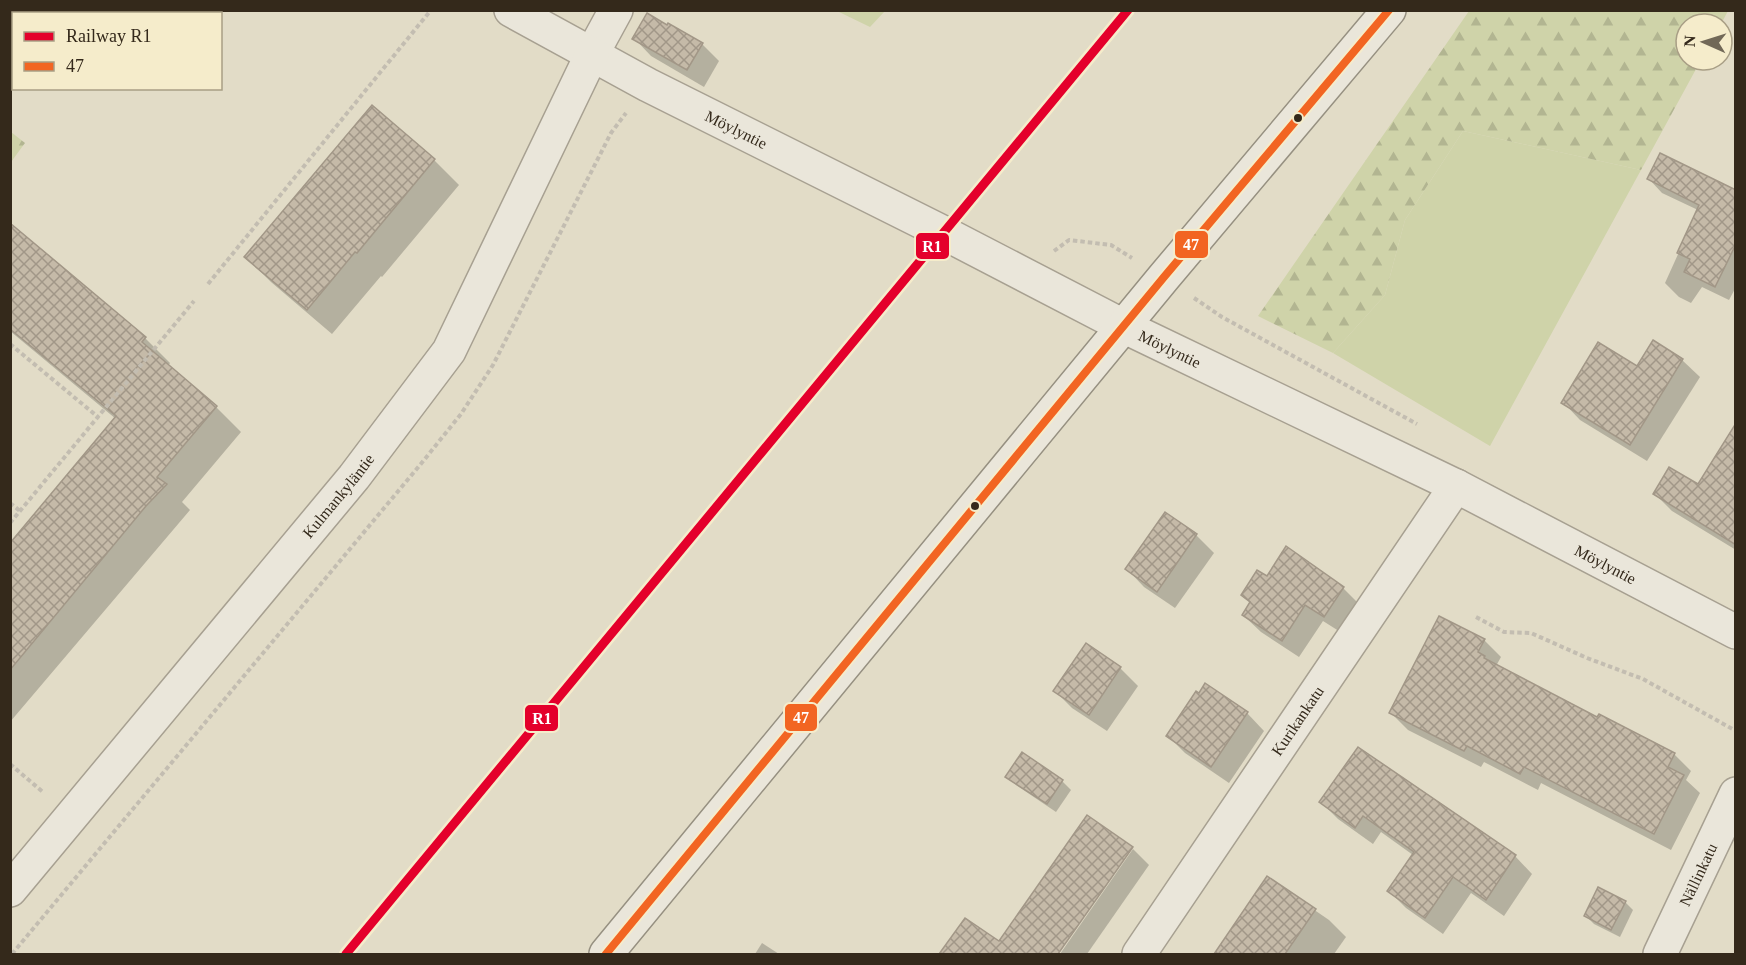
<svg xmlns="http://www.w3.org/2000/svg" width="1746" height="965" font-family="Georgia,serif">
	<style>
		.grass { fill: #cfd3a9 }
		.forest { fill: url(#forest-firs) }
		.shadow { fill: #0003 }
		.building { fill: url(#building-cross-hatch); stroke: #a29787; stroke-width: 1.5 }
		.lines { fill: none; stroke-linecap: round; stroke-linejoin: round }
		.minor-casing { stroke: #a7a091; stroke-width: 36 }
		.tertiary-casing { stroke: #a7a091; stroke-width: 36 }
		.secondary-casing { stroke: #969081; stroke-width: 36 }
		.path { stroke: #c3bdb1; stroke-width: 4; stroke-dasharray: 4.5 3; stroke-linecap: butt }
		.minor { stroke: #eae6da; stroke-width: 33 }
		.tertiary { stroke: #eae6da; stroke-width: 33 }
		.secondary { stroke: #eae6da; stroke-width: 33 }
		.bus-1-casing { stroke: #f5eccb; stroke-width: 12 }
		.bus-1 { stroke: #f26522; stroke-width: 8 }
		.rail-1-casing { stroke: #f5eccb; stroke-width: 14 }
		.rail-1 { stroke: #e4002b; stroke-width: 9 }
		.bus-dot { fill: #34291b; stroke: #f5eccb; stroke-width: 2 }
		.labels { text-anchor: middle; stroke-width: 6; stroke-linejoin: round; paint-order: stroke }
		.street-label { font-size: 16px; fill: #34291b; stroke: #f5eccb }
		.line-badge { stroke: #f5eccb; stroke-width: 2 }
		.badge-label { font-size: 16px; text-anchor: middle; font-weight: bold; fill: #fff }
	</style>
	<defs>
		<pattern id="forest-firs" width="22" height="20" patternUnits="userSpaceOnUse" patternTransform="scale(1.5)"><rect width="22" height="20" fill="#cfd3a9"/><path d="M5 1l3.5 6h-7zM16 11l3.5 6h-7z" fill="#b2b591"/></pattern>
		<pattern id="building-cross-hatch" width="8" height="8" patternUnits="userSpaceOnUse" patternTransform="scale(1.5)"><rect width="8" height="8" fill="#c5baa8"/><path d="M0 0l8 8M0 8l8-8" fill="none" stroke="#a19788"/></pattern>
	</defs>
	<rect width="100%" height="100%" fill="#e2dcc7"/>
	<polygon class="grass" points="1463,131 1641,170 1490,446 1333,353 1385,295 1405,220"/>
	<g class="forest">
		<polygon points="837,11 885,10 885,11 870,27"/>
		<polygon points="1469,11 1728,11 1721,24 1686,24 1686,60 1701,60 1641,170 1463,131 1405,220 1385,295 1333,353 1258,316"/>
		<polygon points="11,132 25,143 11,162"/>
	</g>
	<g class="shadow">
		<polygon points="141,10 161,10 160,14 147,14"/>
		<polygon points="634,38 702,44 719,61 704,87 651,56"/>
		<polygon points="434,160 459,185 382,277 381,276 332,334 271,282 246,257"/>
		<polygon points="1649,179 1736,192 1736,287 1729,300 1702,287 1691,303 1679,297 1665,283 1698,210 1662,193"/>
		<polygon points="10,225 145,338 170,363 168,366 216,407 241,432 182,502 190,510 10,722 10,545 116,419 10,331"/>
		<polygon points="1682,360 1700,377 1647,461 1580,420 1563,402 1637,368"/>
		<polygon points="1736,447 1736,550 1672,511 1655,494 1699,486"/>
		<polygon points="1166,514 1196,535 1214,553 1175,608 1144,587 1127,569"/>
		<polygon points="1343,588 1360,605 1342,633 1323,621 1299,657 1261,632 1243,615 1251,603 1243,595"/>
		<polygon points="1484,640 1501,657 1496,666 1598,719 1674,754 1691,771 1686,780 1700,793 1671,850 1541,783 1538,790 1484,762 1481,767 1408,730 1391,713"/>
		<polygon points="1086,645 1120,668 1138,686 1107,731 1072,708 1055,691"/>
		<polygon points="1199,695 1247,713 1264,731 1229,783 1185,753 1168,736"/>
		<polygon points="1358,749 1515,856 1532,874 1504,916 1471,893 1443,934 1406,908 1389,891 1413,855 1381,832 1373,844 1338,819 1321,802"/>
		<polygon points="1007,776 1062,781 1071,790 1056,812 1016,785"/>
		<polygon points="1087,817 1133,849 1130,849 1056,954 944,954 942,953 1000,943"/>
		<polygon points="1133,849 1149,865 1087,954 1060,954"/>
		<polygon points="1268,878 1329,920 1346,937 1334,954 1215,954"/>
		<polygon points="1625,902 1633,910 1620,937 1594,924 1586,916"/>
		<polygon points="762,943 779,954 755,954"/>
	</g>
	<g class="building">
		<polygon points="647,13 667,25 668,23 703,43 687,70 632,39"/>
		<polygon points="372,105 435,159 357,253 355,252 307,310 244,257"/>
		<polygon points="1660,153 1736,190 1736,244 1715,287 1684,272 1690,259 1677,253 1699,205 1647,179"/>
		<polygon points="10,223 146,337 142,342 217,406 157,477 167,484 146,506 10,670 10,543 116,416 10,329"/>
		<polygon points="1653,340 1683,359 1630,445 1561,403 1598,342 1637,366"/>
		<polygon points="1736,423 1736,545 1653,494 1669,467 1698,484"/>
		<polygon points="1165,512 1197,534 1157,592 1125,569"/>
		<polygon points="1286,546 1344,587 1324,617 1305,605 1282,641 1242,615 1250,602 1241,595 1257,570 1267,576"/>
		<polygon points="1439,616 1485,639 1478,652 1485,656 1484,658 1597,717 1599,714 1675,753 1668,767 1684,775 1654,834 1524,767 1520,774 1467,746 1464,751 1389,713"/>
		<polygon points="1086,643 1121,667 1089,715 1053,691"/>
		<polygon points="1205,683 1248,712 1211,767 1166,736 1196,691 1199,693"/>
		<polygon points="1358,747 1516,855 1486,900 1453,877 1425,918 1387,891 1414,852 1363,816 1355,828 1319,802"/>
		<polygon points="1022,752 1063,780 1047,804 1005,777"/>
		<polygon points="1087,815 1133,847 1058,954 939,954 965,918 999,941"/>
		<polygon points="1267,876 1316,909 1285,954 1214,954"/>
		<polygon points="1598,887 1626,901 1611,930 1584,916"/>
	</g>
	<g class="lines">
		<defs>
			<g id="minor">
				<polyline points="592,54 616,10"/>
				<path id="s1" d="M1139,954L1456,486"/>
				<path id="s2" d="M1660,954L1736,794"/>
			</g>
			<g id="tertiary">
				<path id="s3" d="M511,10L648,85L944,233L1125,327L1456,486L1736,632"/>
				<path id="s4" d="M10,890L354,477L449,351L592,54"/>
			</g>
			<polyline id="secondary" points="606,954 1164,277 1389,10"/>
		</defs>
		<use href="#minor" class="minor-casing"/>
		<use href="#tertiary" class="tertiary-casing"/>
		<use href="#secondary" class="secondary-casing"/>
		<g class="path">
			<polyline points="1054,251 1069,240 1111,245 1132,258"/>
			<polyline points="208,284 431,10"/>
			<polyline points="1194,298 1222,317 1417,424"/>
			<polyline points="10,344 98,417"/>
			<polyline points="10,503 20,511"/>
			<polyline points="10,523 194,301"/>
			<polyline points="1476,617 1504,632 1531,633 1587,658 1643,679 1736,731"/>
			<polyline points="10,764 44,793"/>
			<polyline points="12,954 420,465 461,414 493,365 611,133 626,113"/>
		</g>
		<use href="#minor" class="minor"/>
		<use href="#tertiary" class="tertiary"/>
		<use href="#secondary" class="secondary"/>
		<defs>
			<polyline id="bus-1" points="606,954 1164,277 1389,10"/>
		</defs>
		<use href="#bus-1" class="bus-1-casing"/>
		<use href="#bus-1" class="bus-1"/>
		<defs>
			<polyline id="rail-1" points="346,954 1128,10"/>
		</defs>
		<use href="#rail-1" class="rail-1-casing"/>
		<use href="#rail-1" class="rail-1"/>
	</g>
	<g class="bus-dot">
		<circle cx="1298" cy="118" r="5"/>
		<circle cx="975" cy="506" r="5"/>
	</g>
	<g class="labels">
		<g class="street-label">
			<text dy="6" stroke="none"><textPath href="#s3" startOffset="255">Möylyntie</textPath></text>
			<text dy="6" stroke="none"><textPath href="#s3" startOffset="741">Möylyntie</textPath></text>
			<text dy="6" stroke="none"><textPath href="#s4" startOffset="513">Kulmankyläntie</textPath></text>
			<text dy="6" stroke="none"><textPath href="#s3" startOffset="1227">Möylyntie</textPath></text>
			<text dy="6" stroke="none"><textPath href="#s1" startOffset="282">Kurikankatu</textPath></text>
			<text dy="6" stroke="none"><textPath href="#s2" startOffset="88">Nällinkatu</textPath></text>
		</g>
	</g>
	<g class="line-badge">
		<rect x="1174" y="230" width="35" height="29" rx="6" fill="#f26522"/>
		<rect x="915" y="232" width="35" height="28" rx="6" fill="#e4002b"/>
		<rect x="784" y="703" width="34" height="29" rx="6" fill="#f26522"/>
		<rect x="524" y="704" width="35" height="28" rx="6" fill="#e4002b"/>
	</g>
	<g class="badge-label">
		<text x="1191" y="250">47</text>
		<text x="932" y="252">R1</text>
		<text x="801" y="723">47</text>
		<text x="542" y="724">R1</text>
	</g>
	<rect width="1746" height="965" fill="none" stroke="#34291b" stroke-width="24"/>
	<rect x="12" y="12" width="210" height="78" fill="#f5eccb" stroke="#a89e85" stroke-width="1.5"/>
	<rect x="24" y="32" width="30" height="9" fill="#e4002b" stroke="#a89e85" stroke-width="1.5"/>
	<text x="66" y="42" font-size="18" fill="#34291b">Railway R1</text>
	<rect x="24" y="62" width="30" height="9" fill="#f26522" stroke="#a89e85" stroke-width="1.5"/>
	<text x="66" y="72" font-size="18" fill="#34291b">47</text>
	<g transform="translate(1704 42) rotate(273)"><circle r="28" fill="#f5eccb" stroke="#a89e85" stroke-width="1.5"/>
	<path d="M0-4.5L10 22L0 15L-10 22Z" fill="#716857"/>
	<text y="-9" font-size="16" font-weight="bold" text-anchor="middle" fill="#34291b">N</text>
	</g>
</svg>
